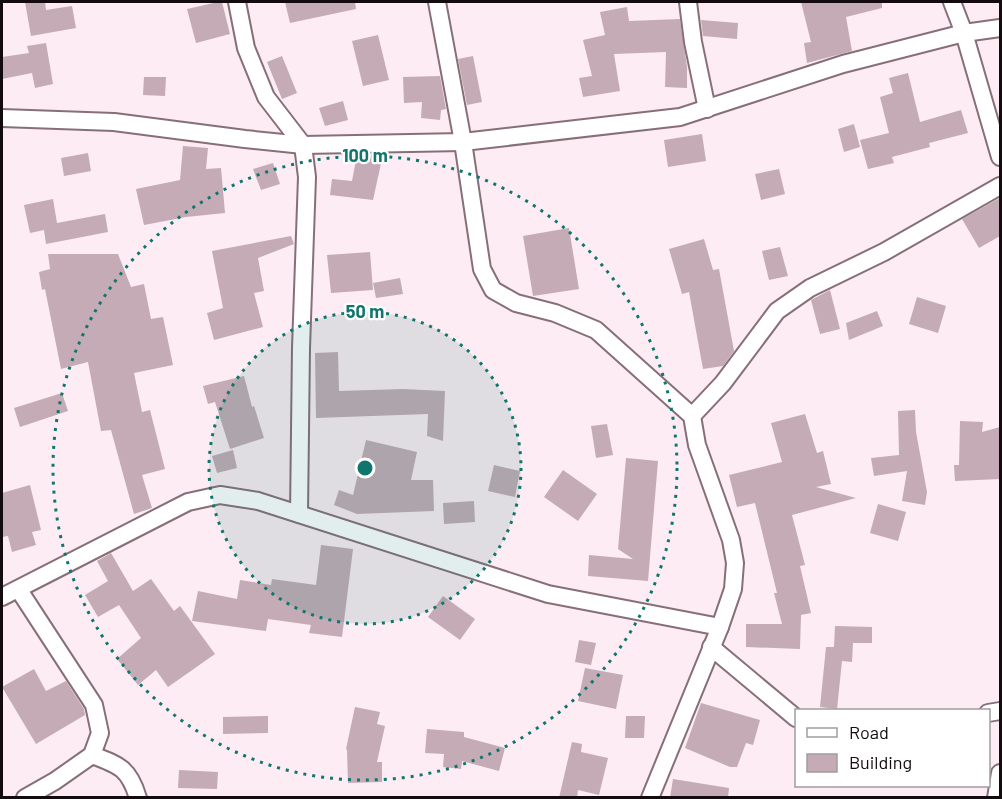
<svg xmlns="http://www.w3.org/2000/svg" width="1002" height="799" font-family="Barlow,sans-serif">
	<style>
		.building { fill: #c4abb5 }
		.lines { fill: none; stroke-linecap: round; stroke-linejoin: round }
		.street-casing { stroke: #876f79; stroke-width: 20 }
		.street { stroke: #fff; stroke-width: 16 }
		.ring { fill: none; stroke: #0f766e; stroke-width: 3; stroke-dasharray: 3 6 }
		.centre { fill: #0f766e; stroke: #fff; stroke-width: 3 }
		.ring-label { font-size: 18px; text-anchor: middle; font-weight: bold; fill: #0f766e; stroke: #fff; stroke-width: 4.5; stroke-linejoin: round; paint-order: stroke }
	</style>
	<rect width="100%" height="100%" fill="#fdecf3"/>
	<g class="building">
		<polygon points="25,2 45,2 46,10 72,6 76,28 31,36"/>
		<polygon points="218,2 222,2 230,34 196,43 187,9"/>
		<polygon points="285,2 355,2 356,9 290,23"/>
		<polygon points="801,2 882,2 882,8 846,17 852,51 807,63 804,43 811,42"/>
		<polygon points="627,7 629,21 680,19 687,67 687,88 665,87 666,52 614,54 620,91 583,97 579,78 592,76 583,40 605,35 600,12"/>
		<polygon points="701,20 738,23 737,39 703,36"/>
		<polygon points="378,35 389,80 363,86 352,41"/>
		<polygon points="46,43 53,84 35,88 32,73 2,79 2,57 29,53 27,46"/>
		<polygon points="282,56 297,93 282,99 267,62"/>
		<polygon points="473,56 482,102 467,105 458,59"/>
		<polygon points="908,73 920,122 961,110 968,133 929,143 930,147 892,157 894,163 868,169 860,140 889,133 880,97 893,93 889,78"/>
		<polygon points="440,76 446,109 441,110 440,120 421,118 422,102 404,103 403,77"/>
		<polygon points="144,77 166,77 165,96 143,95"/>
		<polygon points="343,101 348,120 325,126 319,108"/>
		<polygon points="854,124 860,147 844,152 838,129"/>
		<polygon points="702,134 706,161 668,167 664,140"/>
		<polygon points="183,146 208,148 206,169 221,168 225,213 186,217 144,225 136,189 180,180"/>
		<polygon points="88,153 91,171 64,176 61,158"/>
		<polygon points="357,155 382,159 373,200 330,195 332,179 352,181"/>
		<polygon points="273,163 280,184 261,190 253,169"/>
		<polygon points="779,169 785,194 761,200 755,174"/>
		<polygon points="1000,198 1000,236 979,248 962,219"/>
		<polygon points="53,199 57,223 105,214 108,232 46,244 44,230 30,233 24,205"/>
		<polygon points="569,228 579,289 533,296 523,236"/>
		<polygon points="291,236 294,244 258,258 264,291 254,293 263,327 214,340 207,313 223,308 212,251"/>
		<polygon points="704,239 713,270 719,269 734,351 723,366 703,369 689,292 682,294 669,249"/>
		<polygon points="780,247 788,276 769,280 762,251"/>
		<polygon points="370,252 373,290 331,293 327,255"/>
		<polygon points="48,254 118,254 131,287 144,284 151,319 163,317 173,365 134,373 142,412 150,410 165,469 142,475 152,508 134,514 111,430 101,431 88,362 61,369 45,289 42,290 39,272 50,269"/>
		<polygon points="400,278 403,294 376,298 373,283"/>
		<polygon points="830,290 840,329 820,334 811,300"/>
		<polygon points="917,297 946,306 938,333 909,324"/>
		<polygon points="877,311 883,326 849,340 846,323"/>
		<polygon points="338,352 339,391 403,389 445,391 443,441 427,436 428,414 316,418 315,353"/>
		<polygon points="244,376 252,407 254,406 264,438 230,449 215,402 208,404 203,386"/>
		<polygon points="62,393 68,411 20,427 14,408"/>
		<polygon points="915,410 916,432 927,492 925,505 902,501 907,471 874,476 871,458 899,455 898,411"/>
		<polygon points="805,414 817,453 823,451 831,484 816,487 856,498 792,515 805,565 800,566 811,613 801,615 800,649 746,647 746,624 782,624 774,593 777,593 755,503 737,507 729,475 782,462 771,423"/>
		<polygon points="960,421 983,422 982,432 1000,427 1000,479 955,481 954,465 959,465"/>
		<polygon points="607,424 613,455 596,458 591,426"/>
		<polygon points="366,440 417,452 411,480 433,480 434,511 357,514 334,505 339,490 353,495"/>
		<polygon points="233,450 237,468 217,473 212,456"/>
		<polygon points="626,458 658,461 648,581 588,576 589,555 633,559 618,549"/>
		<polygon points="494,465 520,471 515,497 488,491"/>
		<polygon points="563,470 597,494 578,521 544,497"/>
		<polygon points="30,485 41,530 32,532 36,545 12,552 8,536 2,537 2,493"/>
		<polygon points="474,501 475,522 444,524 443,503"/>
		<polygon points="878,504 906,512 898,541 870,533"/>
		<polygon points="321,545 353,549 342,637 309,633 311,625 268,619 266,631 192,621 198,591 237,599 240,580 271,585 272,579 316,585"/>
		<polygon points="111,553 133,591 151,579 174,611 180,606 215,654 168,687 156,670 138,685 117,659 141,638 119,605 98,617 85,595 108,581 97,561"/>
		<polygon points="443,596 475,619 460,640 428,617"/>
		<polygon points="835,626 872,627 872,643 853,643 852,662 842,661 837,709 820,707 826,647 834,647"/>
		<polygon points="579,640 596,643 591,665 575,662"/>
		<polygon points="585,668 623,675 616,709 578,701"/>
		<polygon points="34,669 46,691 66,681 84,709 85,715 36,744 2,687"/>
		<polygon points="701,703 760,720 753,745 746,743 737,767 730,767 685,748"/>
		<polygon points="355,707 380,712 377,724 385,726 377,762 382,762 382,782 348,783 347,750 346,749"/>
		<polygon points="268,716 268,733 223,734 223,717"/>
		<polygon points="626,716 645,716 644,738 625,738"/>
		<polygon points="427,729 464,732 464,737 505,748 499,771 462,761 461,769 443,767 444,754 425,753"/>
		<polygon points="572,742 582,744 581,752 608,758 599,795 578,790 577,798 559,798"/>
		<polygon points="179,770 218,772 217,789 178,788"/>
		<polygon points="673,779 729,788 728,798 670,798"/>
	</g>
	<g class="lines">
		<defs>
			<g id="street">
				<polyline points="237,2 246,48 266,97 303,145 307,177 301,348 299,514"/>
				<polyline points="437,2 463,142 482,269 493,290 516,303 555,313 596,330 692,416 697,445 731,540 735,563 733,589 720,627 650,798"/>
				<polyline points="688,2 693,42 707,109"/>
				<polyline points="952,2 964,33 1000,157"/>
				<polyline points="2,118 114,122 245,139 303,145 463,142 680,117 843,64 964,33 1000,28"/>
				<polyline points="692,416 723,383 777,311 810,288 884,252 1000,186"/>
				<polyline points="19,590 94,705 100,733 92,755 55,781 25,798"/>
				<polyline points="2,597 188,502 220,495 258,501 548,594 720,627"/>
				<polyline points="711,647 796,718"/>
				<polyline points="988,713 1000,711"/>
				<path d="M92,755C119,765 129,768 138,798"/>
				<polyline points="996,798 1000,773"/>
			</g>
		</defs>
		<use href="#street" class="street-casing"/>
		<use href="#street" class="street"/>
	</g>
	<circle cx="365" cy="468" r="156" fill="#0f766e" fill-opacity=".12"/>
	<g class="ring">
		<circle cx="365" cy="468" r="156"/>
		<circle cx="365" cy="468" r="312"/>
	</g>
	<circle cx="365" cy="468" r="9" class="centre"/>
	<g class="ring-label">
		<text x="365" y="162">100 m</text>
		<text x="365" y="318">50 m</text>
	</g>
	<rect width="1002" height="799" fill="none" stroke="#130b0e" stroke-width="6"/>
	<rect x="795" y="709" width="195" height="78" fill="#ffffff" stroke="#a19d9f" stroke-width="1.5"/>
	<rect x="807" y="728" width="30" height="9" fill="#ffffff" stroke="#a19d9f" stroke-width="1.5"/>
	<text x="849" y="739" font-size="18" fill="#130b0e">Road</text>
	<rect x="807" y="754" width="30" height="18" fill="#c4abb5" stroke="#a19d9f" stroke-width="1.5"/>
	<text x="849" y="769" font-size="18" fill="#130b0e">Building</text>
</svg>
